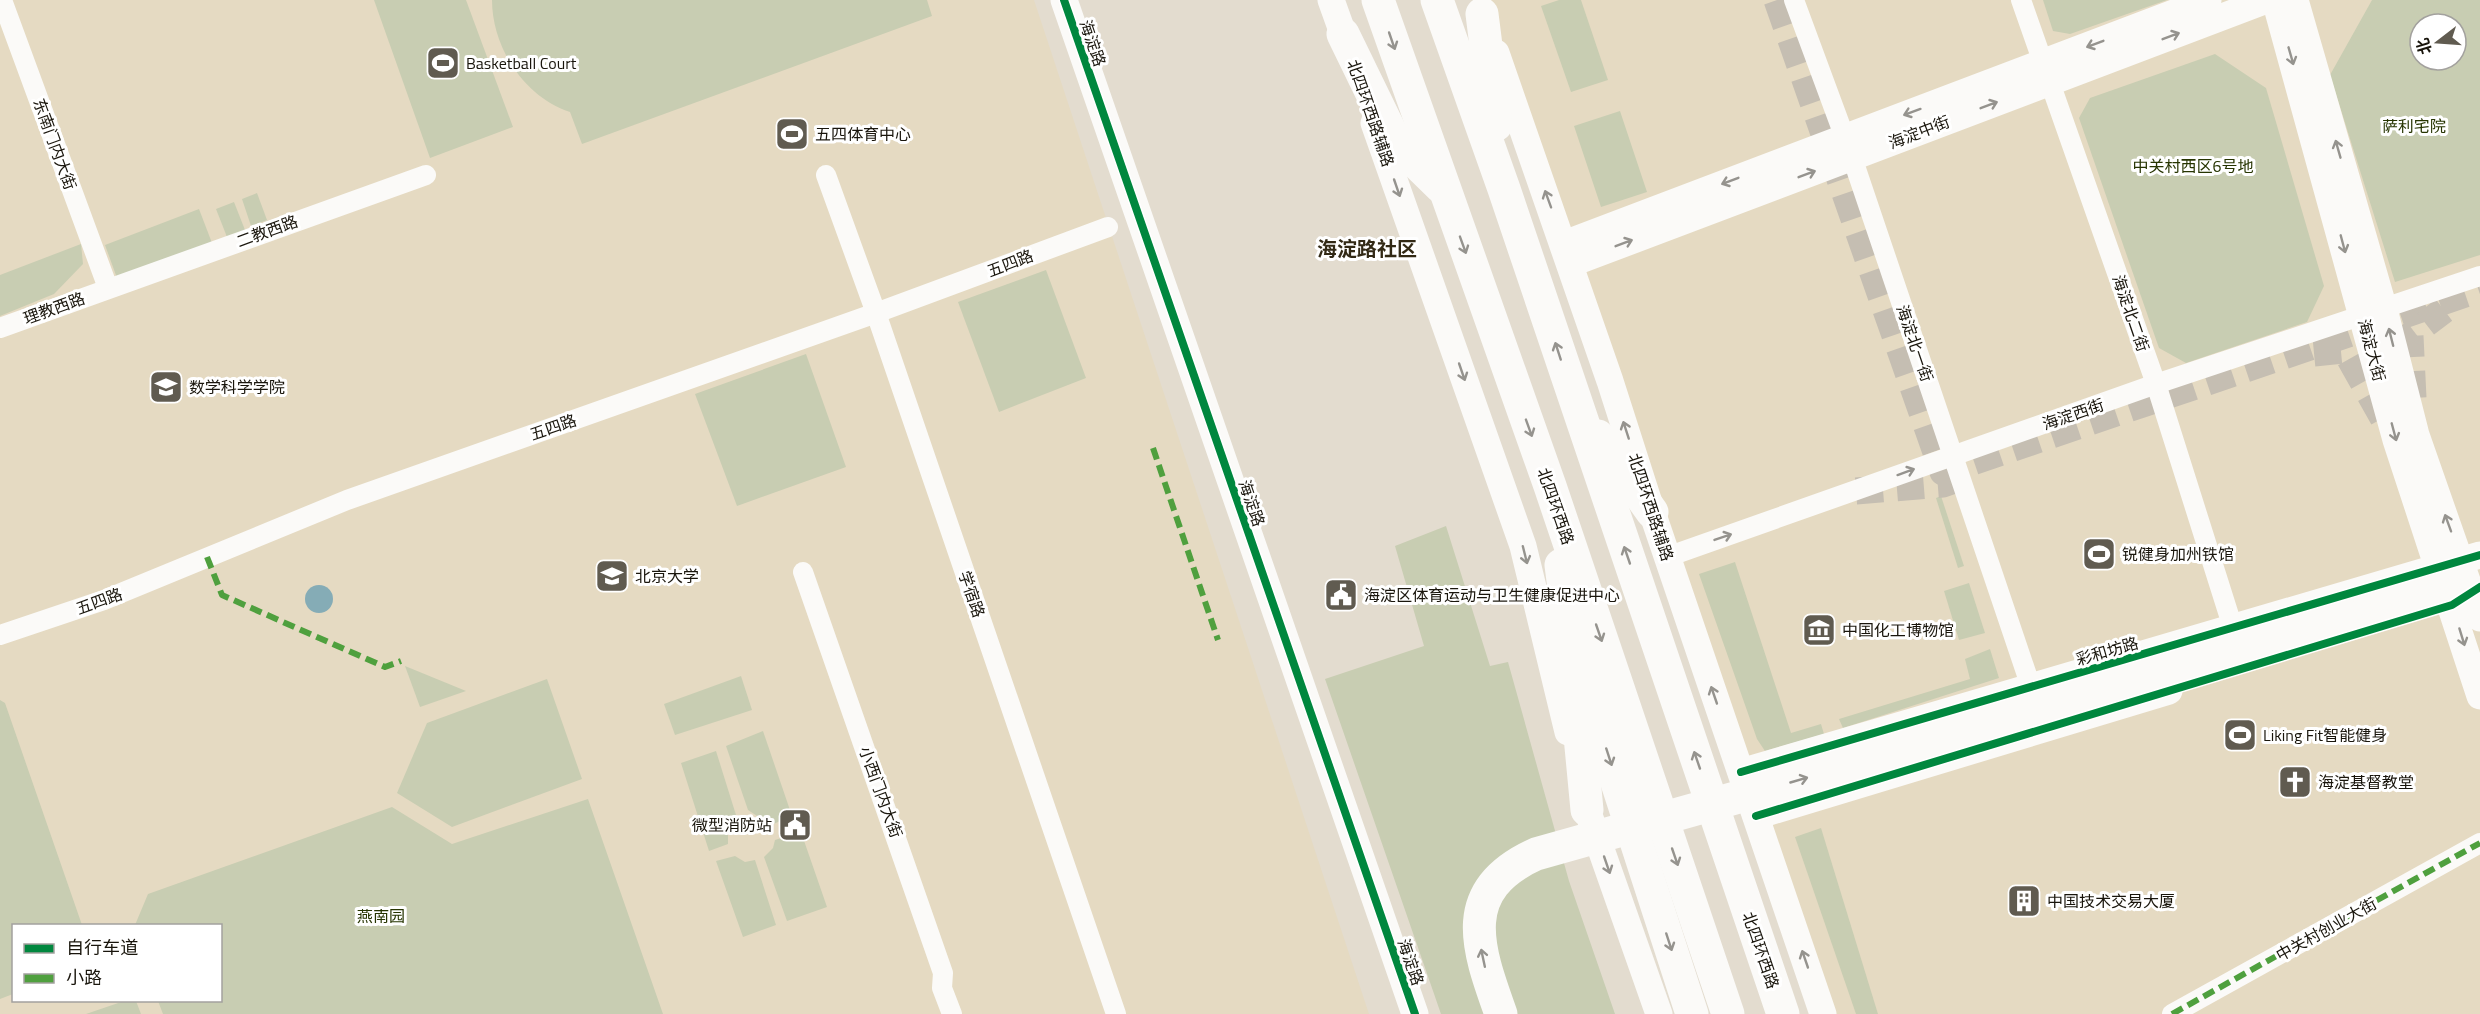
<svg xmlns="http://www.w3.org/2000/svg" width="2480" height="1014" font-family="'Titillium Web','Noto Sans SC',sans-serif">
	<style>
		.built { fill: #e5dac2; fill-rule: evenodd }
		.green { fill: #c8cdb2; fill-rule: evenodd }
		.water { fill: #85acb6 }
		.lines { fill: none; stroke-linecap: round; stroke-linejoin: round }
		.secondary-tunnel { stroke: #c5beb2; stroke-width: 27; stroke-dasharray: 27 14; stroke-linecap: butt }
		.street { stroke: #fbfaf8; stroke-width: 20 }
		.secondary { stroke: #fbfaf8; stroke-width: 27 }
		.highway { stroke: #fbfaf8; stroke-width: 33 }
		.quiet { stroke: #4fa03e; stroke-width: 6; stroke-dasharray: 12 6; stroke-linecap: butt }
		.cycleway-casing { stroke: #fff; stroke-width: 11 }
		.cycleway { stroke: #00873e; stroke-width: 8 }
		.oneway { stroke: #95938e }
		.labels { text-anchor: middle; stroke-width: 6; stroke-linejoin: round; paint-order: stroke }
		.street-label { font-size: 16px; fill: #19150c; stroke: #fff }
		.poi-label { font-size: 16px; fill: #19150c; stroke: #fff; text-anchor: start }
		.park-label { font-size: 16px; fill: #263400; stroke: #fff }
		.quarter-label { font-size: 20px; font-weight: bold; fill: #322915; stroke: #fff }
	</style>
	<rect width="100%" height="100%" fill="#e3dccf"/>
	<g class="built">
		<path d="M0,0H1034L1369,1014H0ZM14,926H220V1000H14Z"/>
		<path d="M1474,0H2480V1014H1822ZM2420,24H2456V60H2420Z"/>
	</g>
	<g class="green">
		<polygon points="374,0 466,0 513,127 430,158"/>
		<path d="M492,0H927L932,16L582,144L570,112C524,97 492,47 492,0Z"/>
		<polygon points="1559,0 1581,0 1608,80 1571,92 1541,6"/>
		<polygon points="2043,0 2167,0 2070,34 2053,31"/>
		<path d="M2372,0H2480V255L2395,282L2330,75ZM2420,24H2456V60H2420Z"/>
		<polygon points="2215,54 2266,88 2324,286 2307,322 2186,363 2159,348 2079,118 2090,98"/>
		<polygon points="1620,111 1647,192 1601,207 1574,126"/>
		<polygon points="257,193 267,220 251,226 242,199"/>
		<polygon points="234,202 245,230 227,237 216,209"/>
		<polygon points="199,209 212,243 117,278 105,245"/>
		<polygon points="81,244 83,264 54,294 0,316 0,275"/>
		<polygon points="1046,270 1086,378 999,412 958,302"/>
		<polygon points="806,354 846,467 737,506 695,394"/>
		<polygon points="1941,496 1964,566 1958,568 1936,498"/>
		<polygon points="1446,526 1490,666 1508,662 1569,881 1615,1014 1441,1014 1325,679 1424,646 1395,546"/>
		<polygon points="1735,562 1791,733 1821,724 1824,734 1765,751 1757,739 1699,574"/>
		<polygon points="1969,583 1985,633 1959,640 1944,591"/>
		<polygon points="1990,649 1999,678 1843,728 1839,719 1970,679 1965,659"/>
		<polygon points="405,666 466,691 420,707"/>
		<polygon points="741,676 752,710 675,735 664,704"/>
		<polygon points="547,679 582,779 452,827 397,793 427,723"/>
		<polygon points="0,700 5,703 82,925 14,926 13,994 0,999"/>
		<polygon points="763,731 792,816 771,825 748,810 726,746"/>
		<polygon points="716,751 736,815 728,827 728,844 709,851 681,763"/>
		<polygon points="588,799 663,1014 163,1014 158,1001 220,1000 220,926 135,925 148,894 392,807 452,844"/>
		<polygon points="1821,828 1878,1014 1856,1014 1795,837"/>
		<polygon points="801,832 827,907 787,921 764,857 773,848 775,840"/>
		<polygon points="735,856 745,862 755,860 776,925 743,937 716,861"/>
		<polygon points="127,1000 136,1001 141,1014 86,1014"/>
	</g>
	<circle class="water" cx="319" cy="599" r="14"/>
	<g class="lines">
		<g class="secondary-tunnel">
			<polyline points="1777,0 1943,472 2480,289"/>
			<polyline points="2314,353 2345,350 2386,423"/>
			<polyline points="2413,398 2410,336 2444,310"/>
			<polyline points="1856,491 1943,484 1966,476"/>
		</g>
		<g class="street">
			<polyline points="2,0 108,288"/>
			<polyline points="1794,0 1852,157 2031,687"/>
			<polyline points="2021,0 2156,384 2233,628"/>
			<polyline points="826,175 876,313 1116,1014"/>
			<polyline points="0,328 426,175"/>
			<polyline points="1667,557 2156,384 2480,276"/>
			<polyline points="803,572 943,973 942,988 952,1014"/>
			<polyline points="0,635 104,600 347,500 876,313 1108,227"/>
			<polyline points="2172,1014 2480,843"/>
		</g>
		<g class="secondary">
			<polyline points="1064,0 1415,1014"/>
			<polyline points="1331,0 1350,53"/>
			<polyline points="2275,0 2396,440 2480,696"/>
			<polyline points="2295,0 2384,309 2416,435 2480,618"/>
			<polyline points="1496,53 1610,381 1652,512 1823,1014"/>
			<polyline points="1374,123 1523,546 1568,732"/>
			<polyline points="1564,244 2208,0"/>
			<polyline points="1570,264 2267,0"/>
			<polyline points="1741,772 2480,555"/>
			<polyline points="1756,816 2169,691"/>
			<polyline points="1590,818 1659,1014"/>
		</g>
		<g class="highway">
			<polyline points="1378,0 1550,486 1728,1014"/>
			<polyline points="1437,0 1504,189 1783,1014"/>
			<polyline points="1482,14 1496,125"/>
			<polyline points="1343,34 1396,143 1441,187"/>
			<polyline points="1598,436 1652,512"/>
			<polyline points="1561,565 1571,641 1587,810"/>
			<polyline points="1571,641 1692,1014"/>
			<path d="M1501,1014C1477,947 1456,890 1536,854L2051,709L2447,591H2471"/>
		</g>
		<g class="quiet">
			<polyline points="1153,448 1218,640"/>
			<polyline points="207,557 222,595 385,667 401,661"/>
			<polyline points="2172,1014 2480,843"/>
		</g>
		<defs>
			<g id="cycleway">
				<polyline points="1064,0 1415,1014"/>
				<polyline points="1741,772 2480,555"/>
				<polyline points="1756,816 2452,605 2480,587"/>
			</g>
		</defs>
		<use href="#cycleway" class="cycleway-casing"/>
		<use href="#cycleway" class="cycleway"/>
	</g>
	<defs><path id="oneway-shaft" d="M-6 0H5M1.5-3L5.5 0L1.5 3" fill="none" stroke-width="1.6" stroke-linecap="round" stroke-linejoin="round" transform="scale(1.5)"/></defs>
	<g class="oneway">
		<use href="#oneway-shaft" transform="translate(2171 36) rotate(-21)"/>
		<use href="#oneway-shaft" transform="translate(1392 41) rotate(71)"/>
		<use href="#oneway-shaft" transform="translate(2095 44) rotate(159)"/>
		<use href="#oneway-shaft" transform="translate(2291 56) rotate(74)"/>
		<use href="#oneway-shaft" transform="translate(1989 105) rotate(-21)"/>
		<use href="#oneway-shaft" transform="translate(1912 112) rotate(160)"/>
		<use href="#oneway-shaft" transform="translate(2338 149) rotate(-106)"/>
		<use href="#oneway-shaft" transform="translate(1807 174) rotate(-21)"/>
		<use href="#oneway-shaft" transform="translate(1730 181) rotate(159)"/>
		<use href="#oneway-shaft" transform="translate(1397 188) rotate(71)"/>
		<use href="#oneway-shaft" transform="translate(1548 199) rotate(-110)"/>
		<use href="#oneway-shaft" transform="translate(1624 243) rotate(-21)"/>
		<use href="#oneway-shaft" transform="translate(2343 244) rotate(75)"/>
		<use href="#oneway-shaft" transform="translate(1463 245) rotate(70)"/>
		<use href="#oneway-shaft" transform="translate(2391 337) rotate(-104)"/>
		<use href="#oneway-shaft" transform="translate(1558 351) rotate(-108)"/>
		<use href="#oneway-shaft" transform="translate(1462 372) rotate(71)"/>
		<use href="#oneway-shaft" transform="translate(1529 428) rotate(70)"/>
		<use href="#oneway-shaft" transform="translate(1626 430) rotate(-108)"/>
		<use href="#oneway-shaft" transform="translate(2394 432) rotate(75)"/>
		<use href="#oneway-shaft" transform="translate(1906 472) rotate(-20)"/>
		<use href="#oneway-shaft" transform="translate(2448 523) rotate(-110)"/>
		<use href="#oneway-shaft" transform="translate(1723 537) rotate(-19)"/>
		<use href="#oneway-shaft" transform="translate(1525 555) rotate(76)"/>
		<use href="#oneway-shaft" transform="translate(1627 555) rotate(-109)"/>
		<use href="#oneway-shaft" transform="translate(1599 633) rotate(71)"/>
		<use href="#oneway-shaft" transform="translate(2462 637) rotate(73)"/>
		<use href="#oneway-shaft" transform="translate(1714 695) rotate(-109)"/>
		<use href="#oneway-shaft" transform="translate(1609 757) rotate(72)"/>
		<use href="#oneway-shaft" transform="translate(1697 760) rotate(-109)"/>
		<use href="#oneway-shaft" transform="translate(1799 780) rotate(-16)"/>
		<use href="#oneway-shaft" transform="translate(1675 857) rotate(71)"/>
		<use href="#oneway-shaft" transform="translate(1607 865) rotate(71)"/>
		<use href="#oneway-shaft" transform="translate(1669 942) rotate(72)"/>
		<use href="#oneway-shaft" transform="translate(1483 958) rotate(-102)"/>
		<use href="#oneway-shaft" transform="translate(1805 959) rotate(-109)"/>
	</g>
	<defs>
		<symbol id="stadium-square" viewBox="-11 -11 22 22"><rect x="-9" y="-9" width="18" height="18" rx="4" fill="#605b50" stroke="#fff"/><path d="M0-5a6.5 5 0 1 0 0 10a6.5 5 0 1 0 0-10ZM-3.5-1.8h7v3.6h-7Z" fill="#fff"/></symbol>
		<symbol id="university-square" viewBox="-11 -11 22 22"><rect x="-9" y="-9" width="18" height="18" rx="4" fill="#605b50" stroke="#fff"/><path d="M0-5L7-2L0 1L-7-2ZM-4 1L0 2.5L4 1V4Q0 6-4 4Z" fill="#fff"/></symbol>
		<symbol id="civic-square" viewBox="-11 -11 22 22"><rect x="-9" y="-9" width="18" height="18" rx="4" fill="#605b50" stroke="#fff"/><path d="M-.6-6.5H3V-4.5H.6V-3L4-1V1h2V6H-6V1h2V-1L-.6-3ZM-1.2 2.5V6h2.4V2.5Z" fill="#fff"/></symbol>
		<symbol id="museum-square" viewBox="-11 -11 22 22"><rect x="-9" y="-9" width="18" height="18" rx="4" fill="#605b50" stroke="#fff"/><path d="M0-6L6-3V-2H-6V-3ZM-5-1h2V3h-2ZM-1-1h2V3h-2ZM3-1h2V3H3ZM-6 4H6V6H-6Z" fill="#fff"/></symbol>
		<symbol id="church-square" viewBox="-11 -11 22 22"><rect x="-9" y="-9" width="18" height="18" rx="4" fill="#605b50" stroke="#fff"/><path d="M-1.2-6h2.4v3.5h3.3v2.4h-3.3V6h-2.4V-.1h-3.3v-2.4h3.3Z" fill="#fff"/></symbol>
		<symbol id="building-square" viewBox="-11 -11 22 22"><rect x="-9" y="-9" width="18" height="18" rx="4" fill="#605b50" stroke="#fff"/><path d="M-4-6H4V6H1V3H-1V6H-4ZM-2.5-4.3h1.7v1.8h-1.7ZM.8-4.3h1.7v1.8H.8ZM-2.5-1h1.7V.8h-1.7ZM.8-1h1.7V.8H.8Z" fill="#fff"/></symbol>
	</defs>
	<g fill-rule="evenodd">
		<use href="#stadium-square" x="424" y="44" width="38" height="38"/>
		<use href="#stadium-square" x="773" y="115" width="38" height="38"/>
		<use href="#university-square" x="147" y="368" width="38" height="38"/>
		<use href="#stadium-square" x="2080" y="535" width="38" height="38"/>
		<use href="#university-square" x="593" y="557" width="38" height="38"/>
		<use href="#civic-square" x="1322" y="576" width="38" height="38"/>
		<use href="#museum-square" x="1800" y="611" width="38" height="38"/>
		<use href="#stadium-square" x="2221" y="716" width="38" height="38"/>
		<use href="#church-square" x="2276" y="763" width="38" height="38"/>
		<use href="#civic-square" x="776" y="806" width="38" height="38"/>
		<use href="#building-square" x="2005" y="882" width="38" height="38"/>
	</g>
	<g class="labels">
		<g class="street-label">
			<text transform="translate(1093 43) rotate(71)" y="6">海淀路</text>
			<text transform="translate(1371 113) rotate(71)" y="6">北四环西路辅路</text>
			<text transform="translate(1919 132) rotate(-21)" y="6">海淀中街</text>
			<text transform="translate(55 144) rotate(70)" y="6">东南门内大街</text>
			<text transform="translate(267 231) rotate(-20)" y="6">二教西路</text>
			<text transform="translate(1010 263) rotate(-21)" y="6">五四路</text>
			<text transform="translate(54 308) rotate(-20)" y="6">理教西路</text>
			<text transform="translate(2131 313) rotate(71)" y="6">海淀北二街</text>
			<text transform="translate(1915 343) rotate(71)" y="6">海淀北一街</text>
			<text transform="translate(2372 350) rotate(75)" y="6">海淀大街</text>
			<text transform="translate(2073 414) rotate(-19)" y="6">海淀西街</text>
			<text transform="translate(553 427) rotate(-19)" y="6">五四路</text>
			<text transform="translate(1252 503) rotate(71)" y="6">海淀路</text>
			<text transform="translate(1556 506) rotate(71)" y="6">北四环西路</text>
			<text transform="translate(1651 507) rotate(72)" y="6">北四环西路辅路</text>
			<text transform="translate(972 594) rotate(71)" y="6">学宿路</text>
			<text transform="translate(99 601) rotate(-20)" y="6">五四路</text>
			<text transform="translate(2107 651) rotate(-16)" y="6">彩和坊路</text>
			<text transform="translate(881 792) rotate(70)" y="6">小西门内大街</text>
			<text transform="translate(2326 929) rotate(-29)" y="6">中关村创业大街</text>
			<text transform="translate(1761 950) rotate(71)" y="6">北四环西路</text>
			<text transform="translate(1411 962) rotate(71)" y="6">海淀路</text>
		</g>
		<g class="poi-label">
			<text x="466" y="69">Basketball Court</text>
			<text x="815" y="140">五四体育中心</text>
			<text x="189" y="393">数学科学学院</text>
			<text x="2122" y="560">锐健身加州铁馆</text>
			<text x="635" y="582">北京大学</text>
			<text x="1364" y="601">海淀区体育运动与卫生健康促进中心</text>
			<text x="1842" y="636">中国化工博物馆</text>
			<text x="2263" y="741">Liking Fit智能健身</text>
			<text x="2318" y="788">海淀基督教堂</text>
			<text x="772" y="831" text-anchor="end">微型消防站</text>
			<text x="2047" y="907">中国技术交易大厦</text>
		</g>
		<g class="park-label">
			<text x="2414" y="132">萨利宅院</text>
			<text x="2193" y="172">中关村西区6号地</text>
			<text x="381" y="922">燕南园</text>
		</g>
		<g class="quarter-label">
			<text x="1367" y="256">海淀路社区</text>
		</g>
	</g>
	<rect x="12" y="924" width="210" height="78" fill="#ffffff" stroke="#a3a19e" stroke-width="1.5"/>
	<rect x="24" y="944" width="30" height="9" fill="#00873e" stroke="#a3a19e" stroke-width="1.5"/>
	<text x="66" y="954" font-size="18" fill="#19150c">自行车道</text>
	<rect x="24" y="974" width="30" height="9" fill="#4fa03e" stroke="#a3a19e" stroke-width="1.5"/>
	<text x="66" y="984" font-size="18" fill="#19150c">小路</text>
	<g transform="translate(2438 42) rotate(253)"><circle r="28" fill="#ffffff" stroke="#a3a19e" stroke-width="1.5"/>
	<path d="M0-4.5L10 22L0 15L-10 22Z" fill="#605b50"/>
	<text y="-9" font-size="16" font-weight="bold" text-anchor="middle" fill="#19150c">北</text>
	</g>
</svg>
